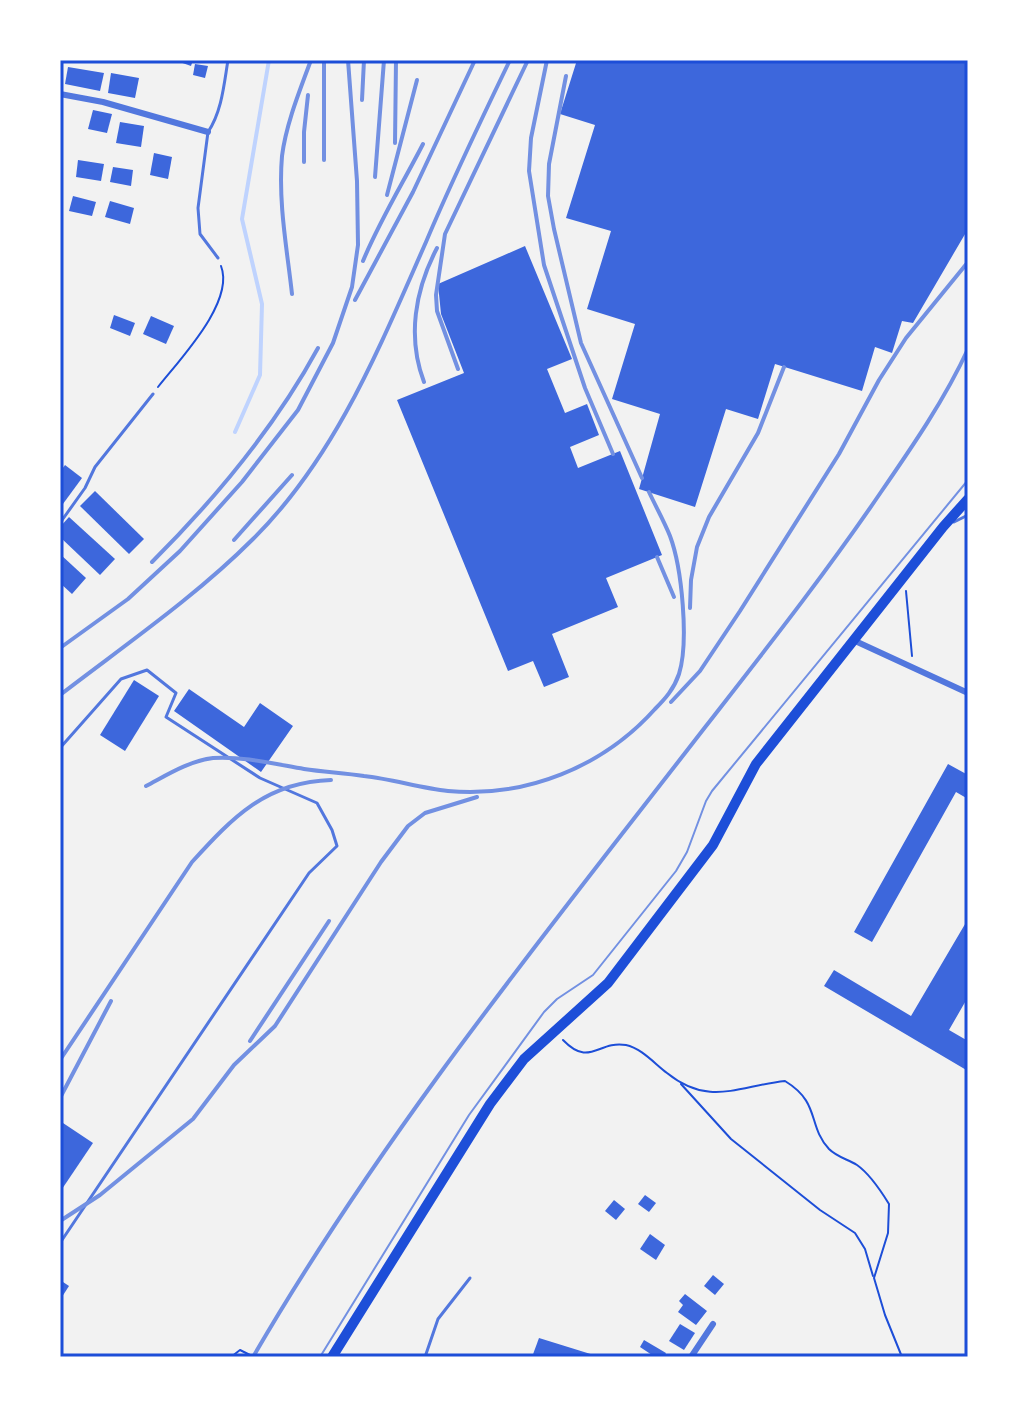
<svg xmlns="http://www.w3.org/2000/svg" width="1028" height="1417" font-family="'Libre Baskerville',serif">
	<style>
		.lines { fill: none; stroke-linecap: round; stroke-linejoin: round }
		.stream { stroke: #bfd3fe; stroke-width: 4 }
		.building { fill: #3d67dc }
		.path { stroke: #1d4ed8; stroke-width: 2 }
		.service { stroke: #5277de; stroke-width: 3 }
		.minor { stroke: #5277de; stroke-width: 6 }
		.trunk { stroke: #1d4ed8; stroke-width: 10 }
		.tram { stroke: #7290e2; stroke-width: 2 }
		.rail { stroke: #7290e2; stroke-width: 4 }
		.neatline { fill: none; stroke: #1d4ed8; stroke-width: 3 }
	</style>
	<rect width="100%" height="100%" fill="#f2f2f2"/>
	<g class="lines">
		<polyline class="stream" points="235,432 260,375 262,304 242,219 269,60"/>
	</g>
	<g class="building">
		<polygon points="174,60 193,60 191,66"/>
		<polygon points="577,60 968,60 968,229 913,323 902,321 892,353 875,347 862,391 775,364 758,419 726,409 695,507 639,489 660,414 612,399 635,324 587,309 611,231 566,218 595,125 560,114"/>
		<polygon points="195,64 208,66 205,78 193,75"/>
		<polygon points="68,67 104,73 100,91 65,84"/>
		<polygon points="111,73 139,78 135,98 108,93"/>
		<polygon points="93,110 112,114 107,133 88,129"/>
		<polygon points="120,122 144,126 141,147 116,143"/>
		<polygon points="154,153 172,157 168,179 150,175"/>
		<polygon points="78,160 104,164 101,181 76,177"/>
		<polygon points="113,167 133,170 131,186 110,182"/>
		<polygon points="73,196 96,202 92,216 69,211"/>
		<polygon points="110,201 134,208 130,224 105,217"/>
		<polygon points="525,246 572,359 547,369 565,413 587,404 599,435 570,447 578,468 620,451 662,555 606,578 618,607 552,634 569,677 544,687 533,661 508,671 397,400 464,373 441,314 438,284"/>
		<polygon points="114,315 135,323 130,336 110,328"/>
		<polygon points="151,316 174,326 166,344 143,334"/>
		<polygon points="65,465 82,478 60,508 60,472"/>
		<polygon points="95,491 144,539 129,554 80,506"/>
		<polygon points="69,517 115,559 100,575 60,537 60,527"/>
		<polygon points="60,554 86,578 72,594 60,583"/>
		<polygon points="134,680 159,696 125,751 100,735"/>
		<polygon points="189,689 244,727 260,703 293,726 261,772 174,711"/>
		<polygon points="948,764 968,775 968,799 956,792 872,942 854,932"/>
		<polygon points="968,919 968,997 949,1030 968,1041 968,1071 824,986 834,970 911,1016"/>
		<polygon points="60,1121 93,1143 60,1192"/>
		<polygon points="645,1195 656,1203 649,1212 638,1204"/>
		<polygon points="614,1200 625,1209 616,1220 605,1211"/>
		<polygon points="650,1234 665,1245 656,1260 640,1249"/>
		<polygon points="713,1275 724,1284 715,1295 704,1286"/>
		<polygon points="60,1280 69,1286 60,1300"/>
		<polygon points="685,1294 707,1311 696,1325 678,1312 683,1305 679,1301"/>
		<polygon points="680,1324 695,1333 684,1350 669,1341"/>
		<polygon points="539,1338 597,1356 597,1357 532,1357"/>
		<polygon points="644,1340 666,1353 664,1357 655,1357 640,1347"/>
	</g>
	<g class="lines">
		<g class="path">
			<path d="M158,387C180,359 235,302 221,266"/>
			<polyline points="906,591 912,656"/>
			<path d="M563,1040C590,1068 598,1040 626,1045C641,1048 655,1064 667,1073C709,1107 738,1086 785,1081C821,1103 807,1125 829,1149C837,1157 847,1159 857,1165C870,1174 881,1191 889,1204L888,1233L874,1278L885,1315L902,1357"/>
			<polyline points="681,1084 731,1139 820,1210 855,1233 865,1249 873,1276"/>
			<polyline points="231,1357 240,1350 254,1357"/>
		</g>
		<g class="service">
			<path d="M218,258L200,234L198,208L208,132C222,111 224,84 228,60"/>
			<polyline points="954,522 968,515"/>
			<polyline points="60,523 85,488 95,467 153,394"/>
			<polyline points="60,748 121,679 147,670 176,693 166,717 260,778 317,803 332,830 337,846 309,873 60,1243"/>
			<polyline points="425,1357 438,1319 470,1278"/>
		</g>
		<g class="minor">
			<polyline points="60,94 103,102 208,132"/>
			<polyline points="853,640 968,693"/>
			<polyline points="691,1357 713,1324"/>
		</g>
		<polyline class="trunk" points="332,1357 490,1104 524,1059 608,983 713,845 756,764 943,527 968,499"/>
		<polyline class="tram" points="320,1357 469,1115 544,1012 557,999 593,975 676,871 687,852 706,801 712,791 968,480"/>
		<g class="rail">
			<polyline points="324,60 324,160"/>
			<polyline points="547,60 531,138 529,171 544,265 585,388 613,454"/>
			<polyline points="566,76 549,164 548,196 554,229 581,343 642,478"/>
			<polyline points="362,100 364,60"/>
			<polyline points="395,143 396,60"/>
			<polyline points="304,162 304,132 308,95"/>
			<polyline points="375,177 384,60"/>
			<polyline points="387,195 417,80"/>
			<path d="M363,261C380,220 403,183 423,144"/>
			<path d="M292,294C287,249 278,202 282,156C286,124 300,90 311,60"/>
			<polyline points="355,300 413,192 475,60"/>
			<polyline points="458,369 437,311 436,295 445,234 528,60"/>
			<path d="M424,382C407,337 415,290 437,248"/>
			<polyline points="234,540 292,475"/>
			<polyline points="657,557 674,597"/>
			<path d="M152,562C216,498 275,427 318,348"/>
			<polyline points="690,608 691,580 697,547 709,517 758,433 784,367"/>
			<polyline points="60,648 128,599 180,551 242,482 298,410 333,343 352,287 358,245 357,181 348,60"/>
			<path d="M60,695C125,645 195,597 253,539C336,457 380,346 426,242C452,180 481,120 510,60"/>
			<polyline points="671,702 700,671 740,611 839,454 879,380 906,338 968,262"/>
			<path d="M146,786C167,775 189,761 213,758C242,756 275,764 304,769C324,772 344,773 364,776C392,779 420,788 448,791C526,798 603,767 655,709C665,699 674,689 679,674C689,642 682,568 670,536C664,521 656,507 649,492"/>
			<polyline points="250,1041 329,921"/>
			<path d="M60,1060L192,862C233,817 266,782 331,780"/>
			<polyline points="60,1098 111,1001"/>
			<polyline points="60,1221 100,1195 193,1119 234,1065 275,1026 381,862 408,826 425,813 477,797"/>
			<path d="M253,1357C383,1133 548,930 706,726C766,649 826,573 881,492C912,447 945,399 968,349"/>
		</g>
	</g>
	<rect width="1028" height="1417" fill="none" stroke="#ffffff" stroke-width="124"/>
	<rect x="62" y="62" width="904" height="1293" class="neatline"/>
</svg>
